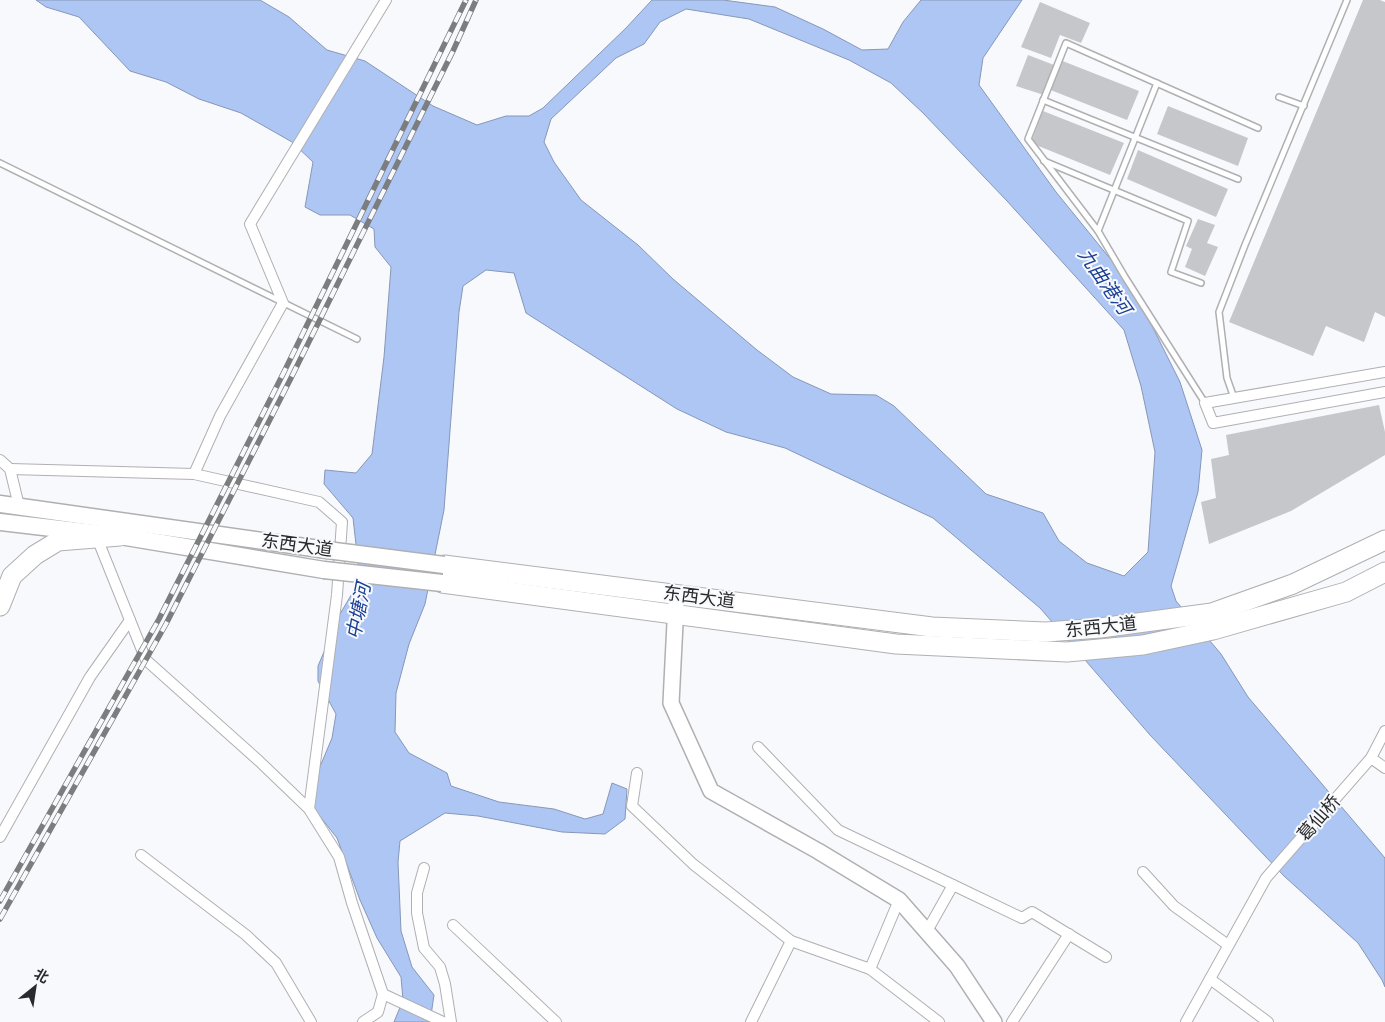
<svg xmlns="http://www.w3.org/2000/svg" width="1385" height="1022" font-family="Lato,'Noto Sans SC',sans-serif">
	<style>
		.water { fill: #aec6f4; stroke: #8697b8; fill-rule: evenodd }
		.building { fill: #c6c7ca }
		.lines { fill: none; stroke-linecap: round; stroke-linejoin: round }
		.lane-casing { stroke: #b0b0b3; stroke-width: 8 }
		.street-casing { stroke: #b0b0b3; stroke-width: 12 }
		.secondary-casing { stroke: #b0b0b3; stroke-width: 18 }
		.primary-casing { stroke: #b0b0b3; stroke-width: 19 }
		.highway-casing { stroke: #b0b0b3; stroke-width: 21 }
		.lane { stroke: #fff; stroke-width: 5 }
		.street { stroke: #fff; stroke-width: 10 }
		.secondary { stroke: #fff; stroke-width: 15 }
		.primary { stroke: #fff; stroke-width: 16 }
		.highway { stroke: #fff; stroke-width: 19 }
		.rail-casing { stroke: #7c7d7f; stroke-width: 5.5 }
		.rail { stroke: #f8f9fc; stroke-width: 4; stroke-dasharray: 11; stroke-linecap: butt }
		.primary-bridge-casing { stroke: #b0b0b3; stroke-width: 19; stroke-linecap: butt }
		.primary-bridge { stroke: #fff; stroke-width: 16 }
		.labels { text-anchor: middle; stroke-width: 4; stroke-linejoin: round; paint-order: stroke }
		.street-label { font-size: 18px; fill: #292a2b; stroke: #f8f9fc }
		.water-label { font-size: 19px; font-style: italic; fill: #1b4095; stroke: #f8f9fc }
	</style>
	<rect width="100%" height="100%" fill="#f8f9fc"/>
	<path class="water" d="M36,0H260L289,17L327,50L365,61L433,106L477,125L506,116H529L543,108L626,28L652,0H723L775,7L823,29L862,50L888,49L903,22L921,0H1022L983,58L979,85L1056,192L1125,277L1153,328L1180,382L1202,450L1198,492L1171,586L1176,601L1221,654L1248,697L1385,858V987L1382,980L1358,943L1284,876L1150,735L1040,608L933,518L785,448L726,432L677,409L526,313L514,273L486,270L463,286L459,312L444,510L425,604L409,644L396,693L395,732L409,753L447,773L451,786L499,802L554,809L585,819L603,814L612,783L627,789L625,819L605,834L562,832L478,816L445,813L400,841L398,862L401,931L412,967L434,995L430,1022H394L403,1000L401,977L377,938L360,900L337,838L311,805L314,781L332,738L336,714L318,681V666L340,614L360,580L353,518L324,484L325,470L356,473L372,454L384,357L391,267L375,247L374,229L350,215H320L305,207L313,162L292,142L241,113L199,99L166,82L130,71L79,17L46,7ZM686,9L749,19L849,60L891,83L923,113L1007,201L1124,330L1141,386L1155,452L1148,552L1124,576L1087,563L1059,541L1043,513L986,494L894,406L876,395L831,394L793,377L757,350L673,279L638,245L581,200L554,162L544,142L551,119L616,58L644,44L660,22Z"/>
	<g class="building">
		<polygon points="1363,0 1380,0 1385,2 1385,317 1375,312 1364,342 1326,326 1313,356 1229,322"/>
		<polygon points="1040,2 1090,23 1081,43 1060,35 1051,58 1021,47"/>
		<polygon points="1028,55 1054,65 1044,95 1016,86"/>
		<polygon points="1060,60 1139,91 1127,120 1048,89"/>
		<polygon points="1168,106 1248,138 1238,166 1157,134"/>
		<polygon points="1043,111 1124,143 1110,175 1031,143"/>
		<polygon points="1138,150 1228,189 1216,217 1127,179"/>
		<polygon points="1198,219 1215,225 1207,243 1218,247 1205,276 1185,267 1192,249 1186,246"/>
		<polygon points="1379,405 1385,432 1385,455 1291,511 1209,544 1201,502 1216,498 1211,459 1229,455 1226,435"/>
	</g>
	<g class="lines">
		<defs>
			<g id="lane">
				<polyline points="1157,83 1098,231 1125,277 1205,403"/>
				<polyline points="1279,97 1304,106"/>
				<polyline points="1043,100 1238,179"/>
				<polyline points="1044,161 1188,221 1171,272 1201,283"/>
				<polyline points="0,163 357,339"/>
				<polyline points="1098,231 1028,139 1066,43 1258,128"/>
				<polyline points="1234,398 1227,378 1219,312 1245,245 1347,0"/>
			</g>
			<g id="street">
				<polyline points="1385,372 1205,403 1213,423 1385,392"/>
				<polyline points="0,460 10,469 19,506"/>
				<polyline points="10,469 194,474 319,502 342,522 337,595 309,809"/>
				<polyline points="194,474 220,416 283,303 250,224 386,0"/>
				<polyline points="97,538 146,660 259,761 309,809 339,857 352,903 383,994 443,1022"/>
				<polyline points="758,747 838,830 953,885"/>
				<polyline points="1371,758 1385,768"/>
				<polyline points="637,773 632,806 693,864 791,941 870,969 939,1022"/>
				<polyline points="0,837 90,677 130,620"/>
				<polyline points="141,855 246,935 276,963 311,1022"/>
				<polyline points="424,868 417,893 417,913 424,948 440,967 445,984 451,1022"/>
				<polyline points="1143,872 1174,906 1228,945"/>
				<polyline points="453,925 556,1022"/>
				<polyline points="927,931 953,885 1022,918 1032,912 1106,957"/>
				<polyline points="870,969 899,900"/>
				<polyline points="1210,979 1268,1022"/>
				<polyline points="363,1022 378,1012 383,994"/>
				<polyline points="751,1022 791,941"/>
				<polyline points="1012,1022 1069,934"/>
				<polyline points="1186,1022 1266,878 1371,758 1385,731"/>
			</g>
			<polyline id="secondary" points="676,603 671,703 711,791 818,851 899,900 957,966 994,1022"/>
			<g id="primary">
				<polyline points="0,504 327,550"/>
				<polyline points="0,522 120,536 324,570"/>
			</g>
			<g id="highway">
				<polyline points="444,565 932,627 1046,632 1100,628 1212,613 1293,584 1385,540"/>
				<polyline points="442,583 896,644 1067,652 1143,645 1213,630 1346,592 1385,572"/>
				<polyline points="0,606 12,576 35,555 58,541 120,536"/>
			</g>
		</defs>
		<use href="#lane" class="lane-casing"/>
		<use href="#street" class="street-casing"/>
		<use href="#secondary" class="secondary-casing"/>
		<use href="#primary" class="primary-casing"/>
		<use href="#highway" class="highway-casing"/>
		<use href="#lane" class="lane"/>
		<use href="#street" class="street"/>
		<use href="#secondary" class="secondary"/>
		<use href="#primary" class="primary"/>
		<use href="#highway" class="highway"/>
		<defs>
			<g id="rail">
				<polyline points="0,901 159,619 283,374 466,0"/>
				<polyline points="0,919 166,624 290,380 453,51 476,0"/>
			</g>
		</defs>
		<use href="#rail" class="rail-casing"/>
		<use href="#rail" class="rail"/>
		<defs>
			<g id="primary-bridge">
				<polyline points="327,550 444,565"/>
				<polyline points="324,570 442,583"/>
			</g>
		</defs>
		<use href="#primary-bridge" class="primary-bridge-casing"/>
		<use href="#primary-bridge" class="primary-bridge"/>
	</g>
	<g class="labels">
		<g class="street-label">
			<text transform="translate(297 545) rotate(8)" y="6">东西大道</text>
			<text transform="translate(699 597) rotate(7)" y="6">东西大道</text>
			<text transform="translate(1101 627) rotate(-6)" y="6">东西大道</text>
			<text transform="translate(1319 818) rotate(-49)" y="6">葛仙桥</text>
		</g>
		<g class="water-label">
			<text transform="translate(1105 281) rotate(55)" y="7">九曲港河</text>
			<text transform="translate(358 611) rotate(-79)" y="7">中塘河</text>
		</g>
	</g>
	<g transform="translate(35 987) rotate(30)" stroke="#f8f9fc" stroke-width="4" paint-order="stroke">
	<path d="M0-4L9 19L0 12L-9 19Z" fill="#292a2b"/>
	<text y="-8" font-size="14" font-weight="bold" text-anchor="middle" fill="#292a2b">北</text>
	</g>
</svg>
